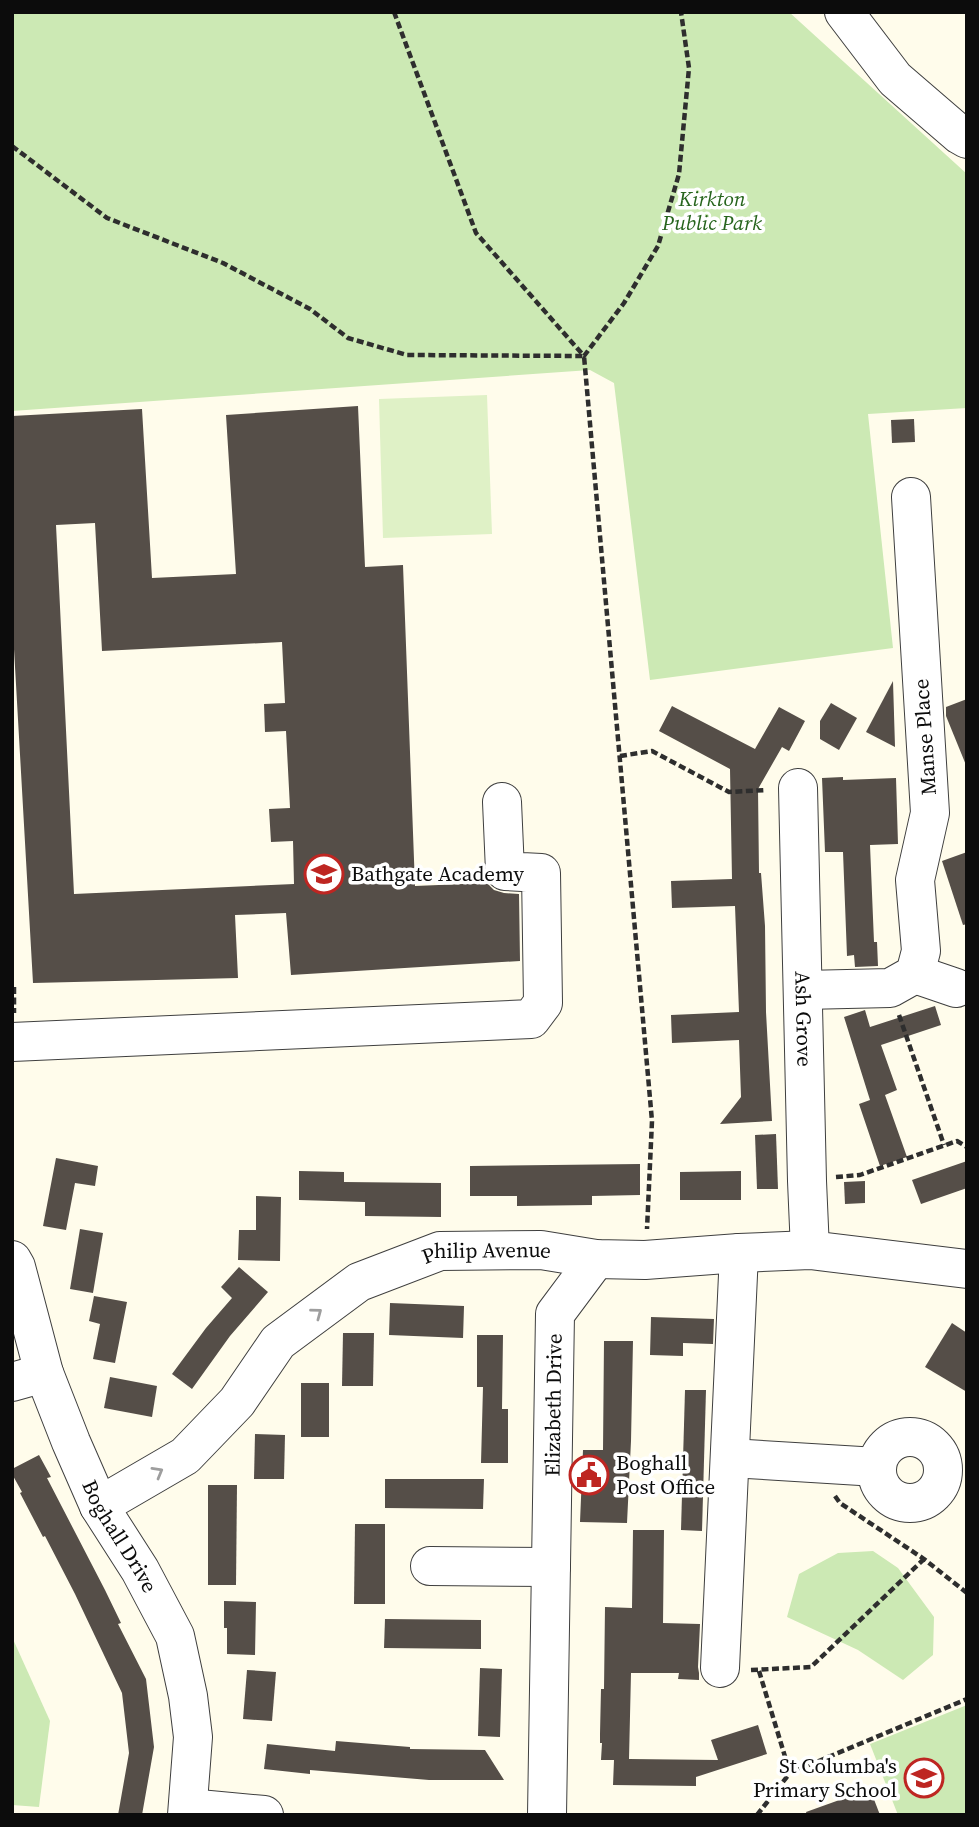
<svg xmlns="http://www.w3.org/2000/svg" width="979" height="1827" font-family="'Source Serif 4',serif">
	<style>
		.green { fill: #cce9b4 }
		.pitch { fill: #dff1c6 }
		.building { fill: #554e48; fill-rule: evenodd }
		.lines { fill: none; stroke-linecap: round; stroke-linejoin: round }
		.minor-casing { stroke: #3f3f3f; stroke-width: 40 }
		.path { stroke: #2e2e2e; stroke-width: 4.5; stroke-dasharray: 7 3.5; stroke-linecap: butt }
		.minor { stroke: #fff; stroke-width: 38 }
		.oneway { stroke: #9e9e9e }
		.labels { text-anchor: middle; stroke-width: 7; stroke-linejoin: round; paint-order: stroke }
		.park-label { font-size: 21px; font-style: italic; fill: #26641c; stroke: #fff }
		.street-label { font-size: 21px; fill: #0c0c0c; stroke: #fff }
		.poi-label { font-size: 21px; fill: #0c0c0c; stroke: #fff; text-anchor: start }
	</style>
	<rect width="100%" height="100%" fill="#fffceb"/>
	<g class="green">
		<polygon points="12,12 789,12 967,174 967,408 868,414 893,648 650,680 614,383 590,370 12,411"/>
		<polygon points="873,1551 898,1568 934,1617 933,1655 903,1680 858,1650 787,1617 799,1574 838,1553"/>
		<polygon points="12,1637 50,1721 39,1807 12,1805"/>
		<polygon points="967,1705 967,1815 898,1815 870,1744"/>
	</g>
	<polygon class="pitch" points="487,395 492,534 383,538 379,399"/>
	<g class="building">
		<path d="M358,406L365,567L403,565L415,886L487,883L494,890L504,893L519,894L520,961L291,975L286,913L235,915L238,978L33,983L12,614V416L142,409L152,578L236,574L226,415ZM95,523L102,651L282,642L285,703L264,704L265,732L286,731L290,808L269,809L271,842L293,841L294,884L74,894L56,525Z"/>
		<polygon points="914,419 915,442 892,443 891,420"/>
		<polygon points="893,681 895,747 866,732"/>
		<polygon points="967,699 967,765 966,765 946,716 946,707"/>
		<polygon points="831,703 857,718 839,750 820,739 820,721"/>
		<polygon points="672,706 755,749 779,707 805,721 789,751 782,747 758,789 759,873 761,873 765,926 766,1012 772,1121 720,1124 741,1097 739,1040 672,1043 671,1015 739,1012 735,906 672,908 671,881 732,879 730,769 659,731"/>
		<polygon points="843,777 843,780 896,778 898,844 870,845 874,942 877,942 878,966 855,967 854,955 847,956 843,852 825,852 822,778"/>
		<polygon points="967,852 967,924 963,925 942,861"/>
		<polygon points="935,1006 941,1025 881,1045 897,1090 885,1095 907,1157 880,1166 859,1104 870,1100 844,1017 865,1010 870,1027"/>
		<polygon points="776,1134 778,1189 757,1189 755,1135"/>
		<polygon points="56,1158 98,1166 95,1186 75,1183 66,1230 43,1226"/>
		<polygon points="967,1161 967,1188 921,1204 912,1180"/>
		<polygon points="640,1164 640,1195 592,1196 592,1205 517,1206 517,1196 470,1196 470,1166"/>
		<polygon points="299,1171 344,1172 344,1182 441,1183 441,1217 365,1216 365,1202 299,1200"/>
		<polygon points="741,1171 741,1200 680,1200 680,1172"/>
		<polygon points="865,1181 865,1203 845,1204 844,1182"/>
		<polygon points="256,1196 281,1197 280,1261 238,1260 239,1230 256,1230"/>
		<polygon points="80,1229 103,1233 93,1293 70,1289"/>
		<polygon points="239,1267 268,1292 230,1336 192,1389 172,1374 206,1328 232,1298 221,1287"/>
		<polygon points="94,1296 127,1302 115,1363 93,1359 100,1324 89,1321"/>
		<polygon points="390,1303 464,1306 463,1338 389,1335"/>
		<polygon points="651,1317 714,1319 713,1344 683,1343 683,1356 650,1355"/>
		<polygon points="952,1323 967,1333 967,1392 925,1367"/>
		<polygon points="343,1333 374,1333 373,1386 342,1386"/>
		<polygon points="477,1335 503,1335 502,1409 508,1409 508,1463 481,1463 483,1387 477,1387"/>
		<polygon points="604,1341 633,1341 631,1441 627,1523 580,1522 583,1450 603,1450"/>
		<polygon points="110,1377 157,1386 152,1417 104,1408"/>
		<rect x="301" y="1383" width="28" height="54"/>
		<polygon points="685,1390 706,1390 702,1531 681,1530"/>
		<polygon points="255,1434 285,1435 284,1479 254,1479"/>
		<polygon points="39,1455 51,1477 47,1478 105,1590 121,1623 118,1624 146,1679 154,1747 142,1815 118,1815 129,1753 122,1693 75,1594 45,1536 43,1537 20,1493 22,1492 12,1474 12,1469"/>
		<polygon points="385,1479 484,1479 483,1509 385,1508"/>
		<polygon points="208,1485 237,1485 236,1585 208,1585"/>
		<polygon points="355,1524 385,1524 385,1604 354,1604"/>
		<polygon points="633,1530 664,1530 663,1623 700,1624 698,1667 699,1673 699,1680 678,1679 679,1673 631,1673 629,1759 718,1760 711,1740 758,1725 767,1754 696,1777 696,1786 613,1785 614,1760 601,1760 602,1743 600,1743 600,1734 601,1689 604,1689 605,1607 632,1608"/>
		<polygon points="224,1601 256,1602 255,1655 227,1654 227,1628 224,1628"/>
		<polygon points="385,1619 481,1620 481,1649 384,1648"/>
		<polygon points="480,1668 502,1669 500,1737 478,1736"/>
		<polygon points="247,1670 276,1672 272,1721 243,1719"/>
		<polygon points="336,1741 410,1747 410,1749 485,1750 504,1780 429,1780 310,1770 310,1774 264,1769 267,1744 335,1751"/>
		<polygon points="870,1789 880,1815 807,1815 806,1812"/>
	</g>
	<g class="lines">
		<defs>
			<g id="minor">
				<polyline points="844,12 895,79 960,135 967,139"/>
				<path id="s1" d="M798,788L807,1181L810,1250"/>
				<polyline points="915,974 956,988"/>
				<polyline points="804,990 890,988 915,974 921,951 915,880 930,813 911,497"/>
				<polyline points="12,1042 531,1019 543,1003 541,873 505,871 502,802"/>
				<path id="s2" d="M12,1260L16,1267L44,1373L71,1442L99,1506L140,1570L175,1636L188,1696L193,1737L187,1815"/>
				<polyline points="12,1382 44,1373"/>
				<circle cx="910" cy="1470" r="33"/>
				<polyline points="730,1458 877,1467"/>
				<path id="s3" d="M99,1506L185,1456L237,1402L278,1342L359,1282L440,1251L541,1250L596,1259L645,1260L739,1253L810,1250L967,1269"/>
				<polyline points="430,1566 551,1567"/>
				<polyline points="720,1668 739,1253"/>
				<polyline points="188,1808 264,1815"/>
				<path id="s4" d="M547,1815L555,1314L596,1259"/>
			</g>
		</defs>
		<use href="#minor" class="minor-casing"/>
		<g class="path">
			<polyline points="394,12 476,233 584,356 624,303 658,246 679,174 689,68 681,12"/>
			<polyline points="12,146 107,218 223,263 310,309 348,338 407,355 584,356 652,1121 647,1229"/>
			<polyline points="620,756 652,751 729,792 766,790"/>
			<polyline points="14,987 14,1013"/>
			<polyline points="899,1015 944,1145"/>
			<polyline points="836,1177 860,1175 957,1141 967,1147"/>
			<polyline points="835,1496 840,1503 924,1559 967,1593"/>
			<polyline points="751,1670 811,1667 924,1559"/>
			<polyline points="759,1671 790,1773"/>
			<polyline points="757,1815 790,1773 967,1699"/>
		</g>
		<use href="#minor" class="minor"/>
	</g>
	<defs><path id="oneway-chevron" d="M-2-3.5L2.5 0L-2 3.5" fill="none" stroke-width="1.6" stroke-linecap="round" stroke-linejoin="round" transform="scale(1.75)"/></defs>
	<g class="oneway">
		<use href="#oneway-chevron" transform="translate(317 1313) rotate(-37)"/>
		<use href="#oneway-chevron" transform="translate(158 1472) rotate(-30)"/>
	</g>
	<defs>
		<symbol id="school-ring" viewBox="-11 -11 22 22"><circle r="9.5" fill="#fff" stroke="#be2622" stroke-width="1.5"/><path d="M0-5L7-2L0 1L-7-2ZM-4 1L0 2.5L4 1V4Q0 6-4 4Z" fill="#be2622"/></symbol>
		<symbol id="civic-ring" viewBox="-11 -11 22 22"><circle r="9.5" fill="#fff" stroke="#be2622" stroke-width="1.5"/><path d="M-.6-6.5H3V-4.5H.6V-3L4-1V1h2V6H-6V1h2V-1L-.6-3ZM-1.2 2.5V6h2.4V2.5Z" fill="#be2622"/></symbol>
	</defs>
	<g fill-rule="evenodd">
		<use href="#school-ring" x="302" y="852" width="44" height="44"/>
		<use href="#civic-ring" x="567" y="1453" width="44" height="44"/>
		<use href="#school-ring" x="902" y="1756" width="44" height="44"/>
	</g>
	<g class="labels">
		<g class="park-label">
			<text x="712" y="206">Kirkton<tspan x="712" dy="24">Public Park</tspan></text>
		</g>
		<g class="street-label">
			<text transform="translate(925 737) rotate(-94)" y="7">Manse Place</text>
			<text dy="7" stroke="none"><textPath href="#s1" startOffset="231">Ash Grove</textPath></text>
			<text dy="7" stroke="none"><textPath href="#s3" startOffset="481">Philip Avenue</textPath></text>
			<text dy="7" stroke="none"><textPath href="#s4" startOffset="410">Elizabeth Drive</textPath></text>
			<text dy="7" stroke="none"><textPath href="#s2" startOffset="298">Boghall Drive</textPath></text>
		</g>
		<g class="poi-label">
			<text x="351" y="881">Bathgate Academy</text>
			<text x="616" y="1470">Boghall<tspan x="616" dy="24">Post Office</tspan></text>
			<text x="897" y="1773" text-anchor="end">St Columba's<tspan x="897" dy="24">Primary School</tspan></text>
		</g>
	</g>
	<rect width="979" height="1827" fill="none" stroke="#0c0c0c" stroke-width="28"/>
</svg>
